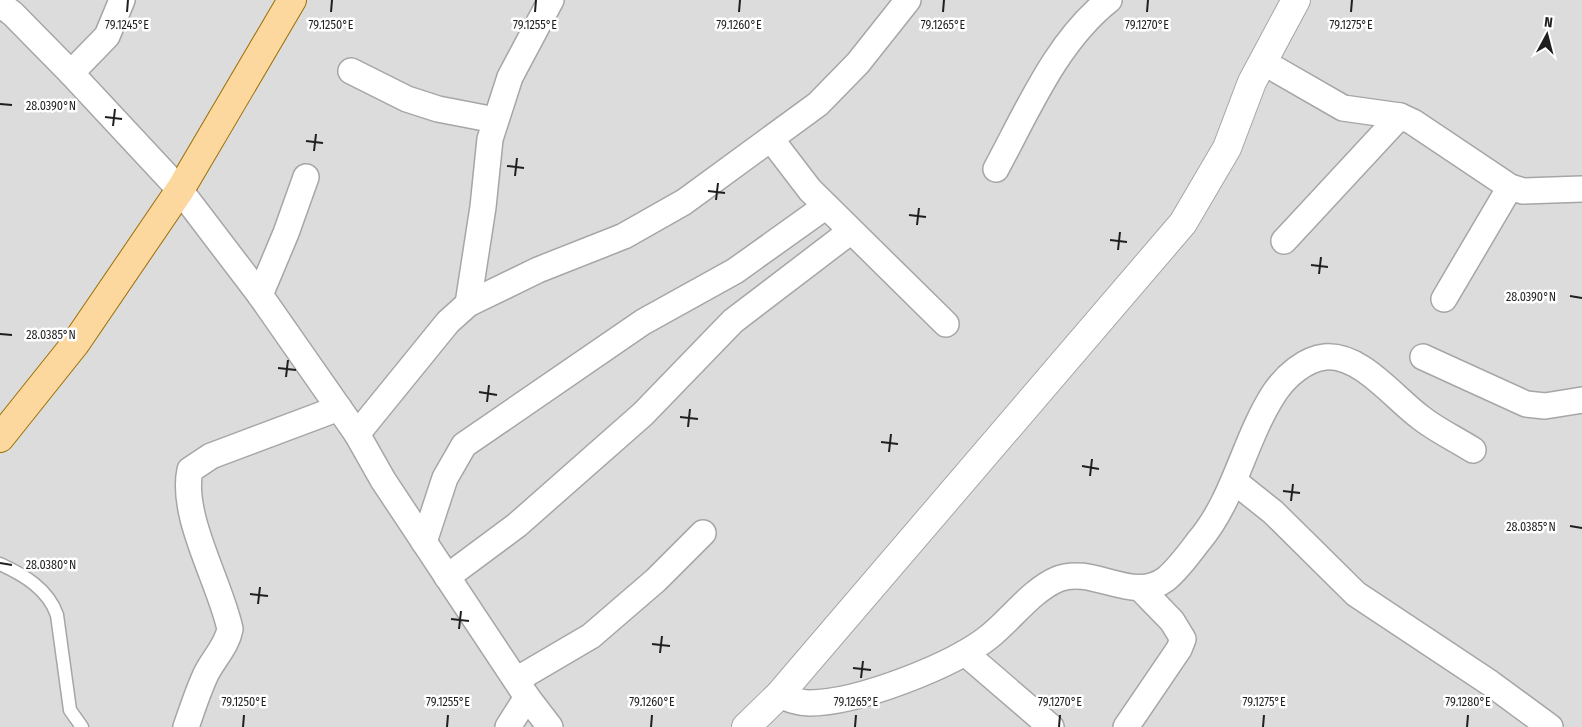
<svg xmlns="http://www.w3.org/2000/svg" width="1582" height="727" font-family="'Fira Sans Condensed',sans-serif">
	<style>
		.residential { fill: #dddcdc }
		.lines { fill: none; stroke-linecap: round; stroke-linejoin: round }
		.service-casing { stroke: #a6a6a6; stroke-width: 15 }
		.minor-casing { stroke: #a6a6a6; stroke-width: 28 }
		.tertiary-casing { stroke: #a6a6a6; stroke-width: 30 }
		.primary-casing { stroke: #9b6e00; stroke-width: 30 }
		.service { stroke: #fff; stroke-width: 12 }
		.minor { stroke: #fff; stroke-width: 25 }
		.tertiary { stroke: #fff; stroke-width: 28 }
		.primary { stroke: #fcd79e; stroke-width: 28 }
		.ticks { fill: none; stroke: #1f1f1f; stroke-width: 2 }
		.ticks-label { font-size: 12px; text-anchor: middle; fill: #1f1f1f; stroke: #fff; stroke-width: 5; stroke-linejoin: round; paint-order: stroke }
	</style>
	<rect width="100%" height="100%" fill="#f0ede6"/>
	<rect class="residential" x="0" y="0" width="1582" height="727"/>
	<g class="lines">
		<defs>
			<path id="service" d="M0,564C24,575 48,589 57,615L70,710L82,727"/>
			<g id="minor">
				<polyline points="0,4 13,14 71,73 180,190 260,295 357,434 383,480 527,697 550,727"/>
				<polyline points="1263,62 1343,108 1400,116 1413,122 1510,187 1523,191 1582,189"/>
				<polyline points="351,71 407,99 438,109 495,120"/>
				<polyline points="71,73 107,36 122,0"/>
				<polyline points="771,139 810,190 946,324"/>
				<path d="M996,169C1028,110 1056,42 1109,0"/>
				<polyline points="1284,241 1400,116"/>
				<polyline points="260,295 286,233 306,177"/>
				<polyline points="1444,299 1510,187"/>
				<polyline points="468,304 483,207 490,139 510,77 551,0"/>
				<polyline points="1423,357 1526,404 1545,406 1582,400"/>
				<polyline points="357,434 448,322 468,304 538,270 624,236 684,202 818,104 858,63 908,0"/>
				<polyline points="1234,481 1273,512 1356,594 1490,683 1550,727"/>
				<polyline points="424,542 445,478 464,445 643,322 735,271 826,206"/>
				<polyline points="447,577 517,525 643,414 733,321 851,231"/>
				<polyline points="965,653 1051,727"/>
				<polyline points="516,680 591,636 656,580 703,533"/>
				<path d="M779,695C789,699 798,703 809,703C857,703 953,666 990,636C1012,618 1032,590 1058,579C1093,565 1133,604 1166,579C1178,569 1189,554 1198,542C1235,499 1244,439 1275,392C1286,376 1305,359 1325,357C1361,354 1393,397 1420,417C1436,430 1456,439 1473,450"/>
				<path d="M186,727C192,710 198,691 206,674C214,658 227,646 230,629C220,582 180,516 190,470L211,456L339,408"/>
				<polyline points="508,727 527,697"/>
				<polyline points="1126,727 1179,649 1183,639 1172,621 1140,588"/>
			</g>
			<polyline id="tertiary" points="746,727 779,695 1183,223 1227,148 1252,82 1296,0"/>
			<polyline id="primary" points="0,438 75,344 180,190 292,0"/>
		</defs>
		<use href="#service" class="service-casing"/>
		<use href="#minor" class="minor-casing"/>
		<use href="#tertiary" class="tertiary-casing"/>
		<use href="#primary" class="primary-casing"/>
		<use href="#service" class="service"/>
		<use href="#minor" class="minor"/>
		<use href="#tertiary" class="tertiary"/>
		<use href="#primary" class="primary"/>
	</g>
	<path class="ticks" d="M127,12L128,0M331,12L332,0M535,12L536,0M739,12L740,0M943,12L944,0M1147,12L1148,0M1351,12L1352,0M0,104L12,105M105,117L122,119M113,126L115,109M306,141L323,143M314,151L316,134M507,166L524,168M515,176L517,158M708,191L725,193M716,200L718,183M909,215L926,217M917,225L919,208M1110,240L1127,242M1118,250L1120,232M1311,265L1328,267M1319,274L1321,257M1570,296L1582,298M0,334L12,335M278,368L296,370M286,377L288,360M479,392L497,395M487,402L489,385M680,417L698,419M688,427L690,409M881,442L898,444M889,452L891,434M1082,466L1099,469M1090,476L1092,459M1283,491L1300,493M1291,501L1293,484M1570,526L1582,528M0,563L12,565M250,594L268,596M258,604L260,587M451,619L469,621M459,629L461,611M652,644L670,646M660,653L662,636M853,668L871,670M861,678L863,661M243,727L244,715M447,727L448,715M651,727L652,715M855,727L856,715M1059,727L1060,715M1263,727L1264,715M1467,727L1468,715"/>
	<g class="ticks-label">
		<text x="127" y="29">79.1245°E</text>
		<text x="331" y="29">79.1250°E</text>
		<text x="535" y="29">79.1255°E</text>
		<text x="739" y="29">79.1260°E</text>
		<text x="943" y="29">79.1265°E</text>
		<text x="1147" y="29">79.1270°E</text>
		<text x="1351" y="29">79.1275°E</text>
		<text x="51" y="110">28.0390°N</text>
		<text x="1531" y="301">28.0390°N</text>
		<text x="51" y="339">28.0385°N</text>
		<text x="1531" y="531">28.0385°N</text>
		<text x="51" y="569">28.0380°N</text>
		<text x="244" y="706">79.1250°E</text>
		<text x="448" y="706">79.1255°E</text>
		<text x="652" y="706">79.1260°E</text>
		<text x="856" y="706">79.1265°E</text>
		<text x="1060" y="706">79.1270°E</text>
		<text x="1264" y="706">79.1275°E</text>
		<text x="1468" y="706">79.1280°E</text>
	</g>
	<g transform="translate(1547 35) rotate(7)" stroke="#ffffff" stroke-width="4" paint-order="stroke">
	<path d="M0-4L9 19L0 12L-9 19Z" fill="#1f1f1f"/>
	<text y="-8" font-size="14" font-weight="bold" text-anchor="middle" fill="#1f1f1f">N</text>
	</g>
</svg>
